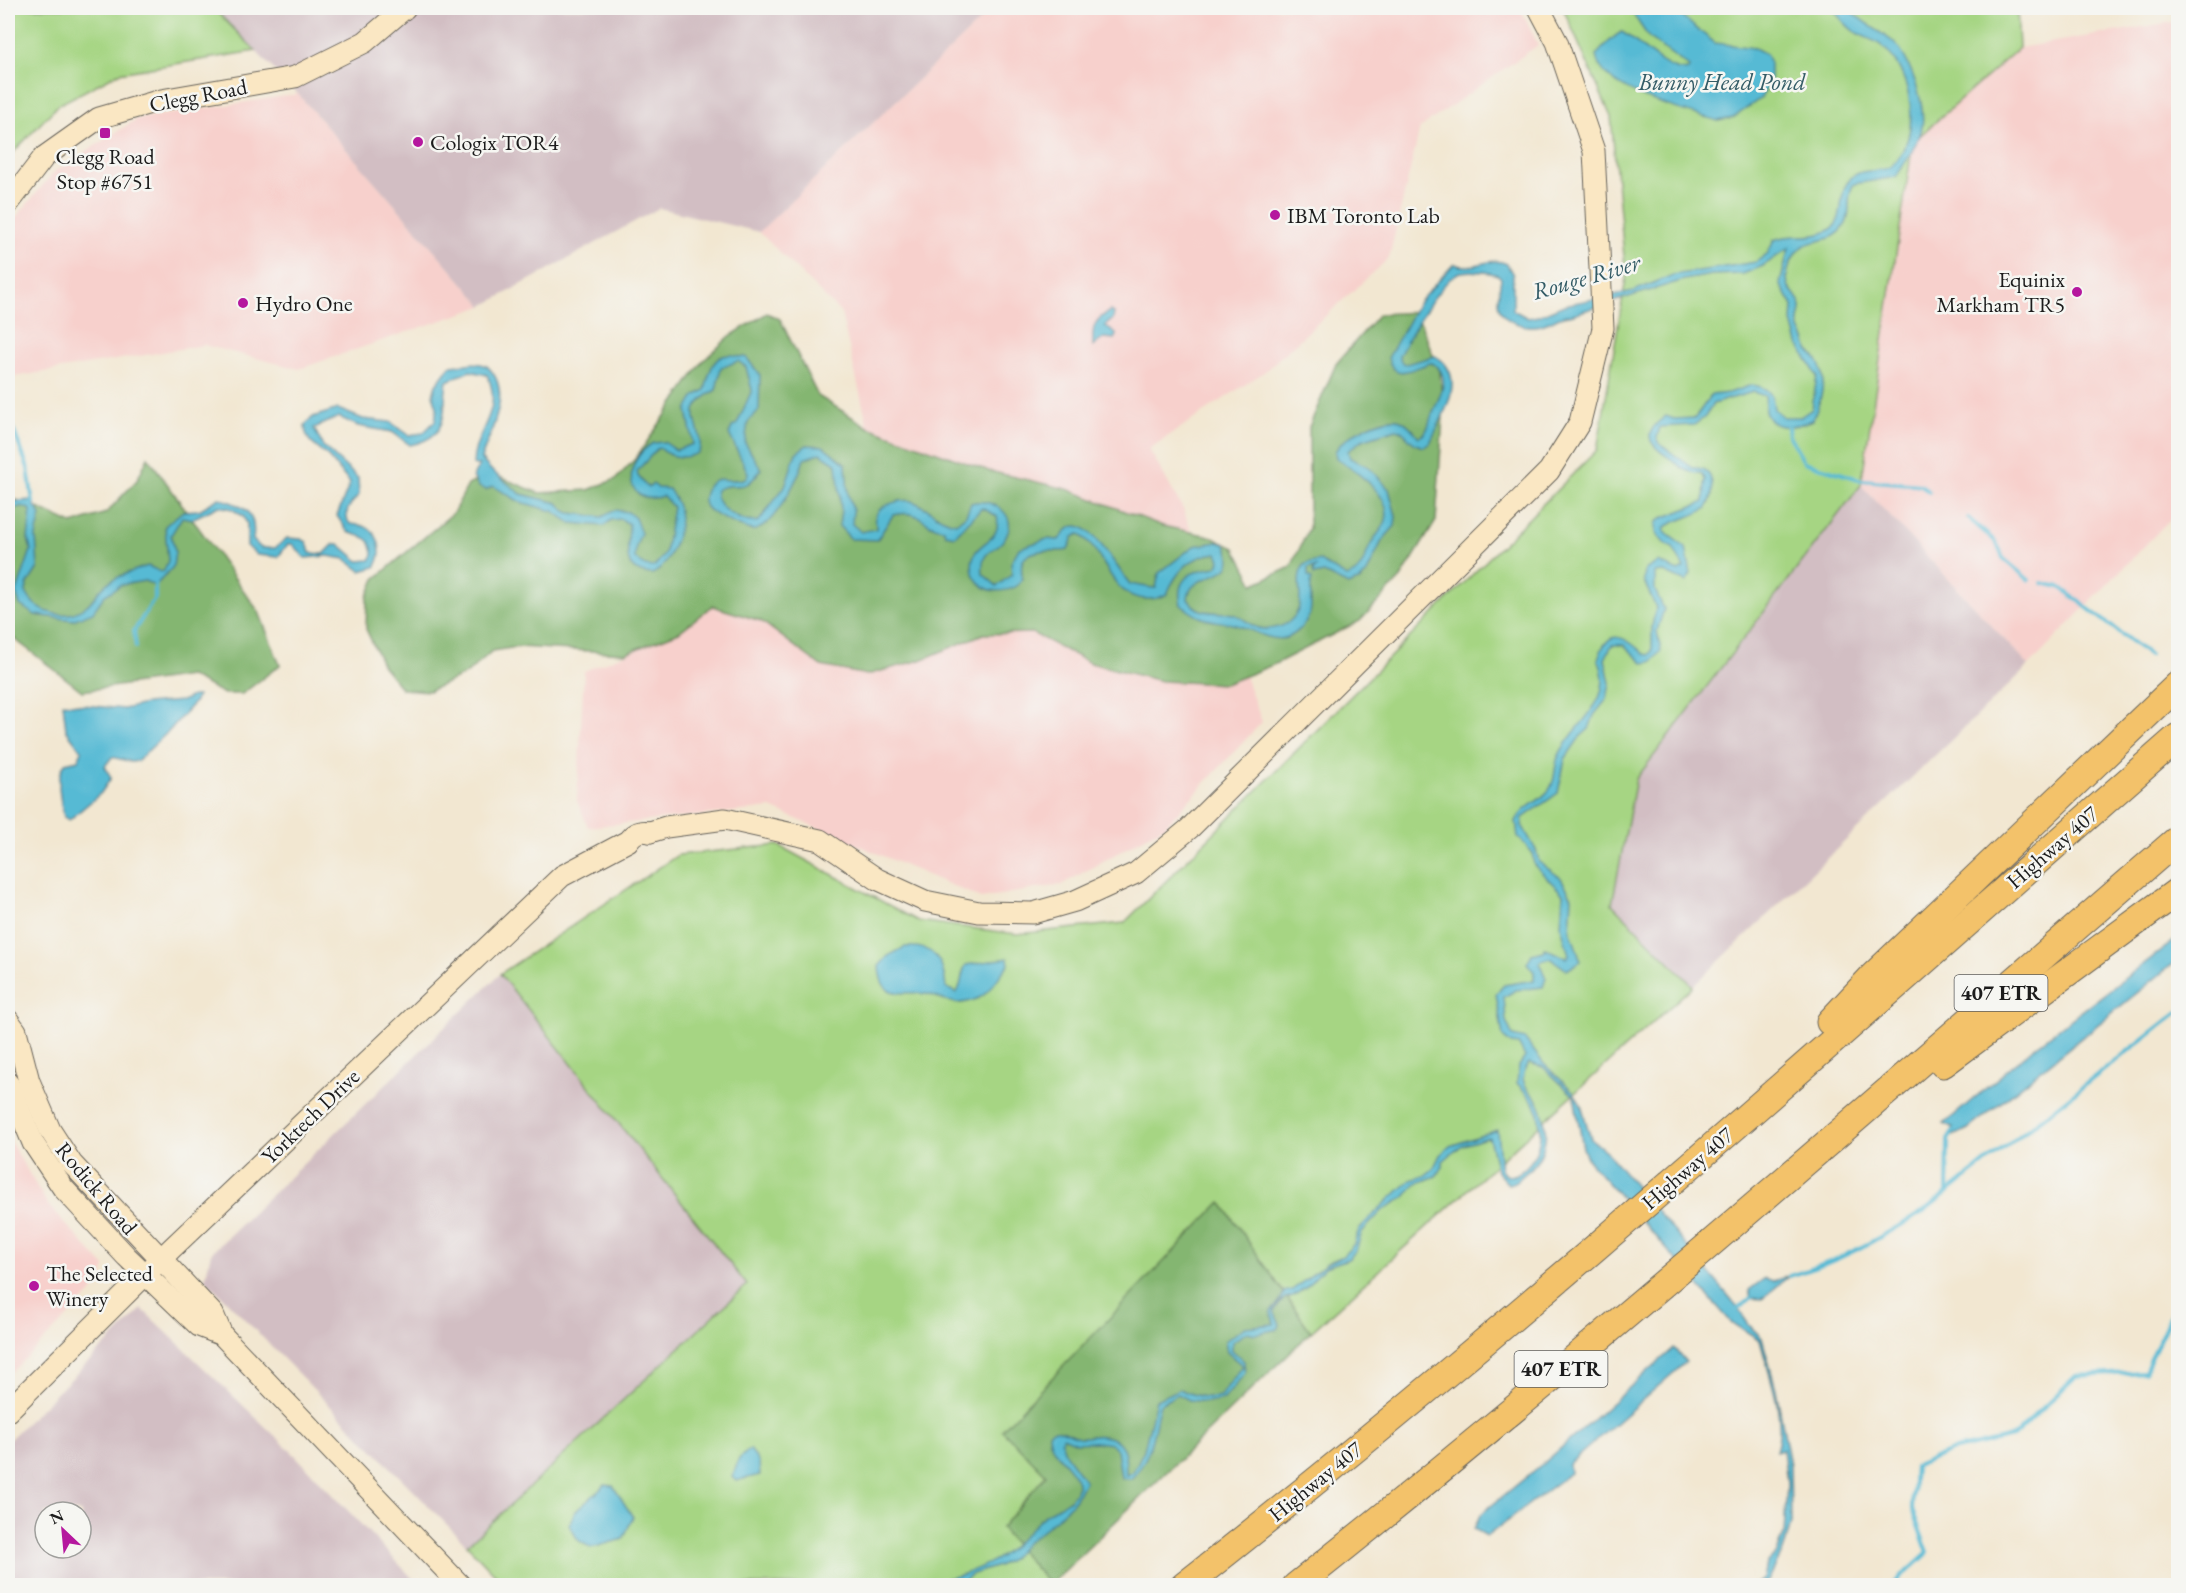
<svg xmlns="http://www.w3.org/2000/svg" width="2186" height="1593" font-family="'EB Garamond',serif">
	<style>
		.built { fill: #f7d0cc }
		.industrial { fill: #d2bec3; fill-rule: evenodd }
		.green { fill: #a6d583; stroke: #617850; stroke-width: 1.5 }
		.forest { fill: #84b671; stroke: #506946; stroke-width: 1.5 }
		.water { fill: #56bad4; stroke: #396b78; stroke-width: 1.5 }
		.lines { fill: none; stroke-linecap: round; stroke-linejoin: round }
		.stream { stroke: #56bad4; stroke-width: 4 }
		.secondary-casing { stroke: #67635b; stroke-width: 23 }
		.highway-casing { stroke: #67635b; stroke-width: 29 }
		.secondary { stroke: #fae7c3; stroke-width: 21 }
		.highway { stroke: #f3c26a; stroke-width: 27 }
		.poi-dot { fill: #b5179e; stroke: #f6f6f2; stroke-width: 2 }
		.labels { text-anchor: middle; stroke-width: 5; stroke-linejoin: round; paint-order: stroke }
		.shield { fill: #f6f6f2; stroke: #5d5d5c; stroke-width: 1.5 }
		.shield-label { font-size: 21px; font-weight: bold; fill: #1c1c1c }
		.street-label { font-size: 22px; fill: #1c1c1c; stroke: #f6f6f2 }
		.poi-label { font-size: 22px; fill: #1c1c1c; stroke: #f6f6f2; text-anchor: start }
		.water-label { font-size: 24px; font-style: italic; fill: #335b66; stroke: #f6f6f2 }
	</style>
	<rect width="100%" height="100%" fill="#f6f6f2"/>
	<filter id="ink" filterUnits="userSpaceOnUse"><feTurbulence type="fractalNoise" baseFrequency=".0167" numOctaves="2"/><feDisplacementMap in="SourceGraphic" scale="12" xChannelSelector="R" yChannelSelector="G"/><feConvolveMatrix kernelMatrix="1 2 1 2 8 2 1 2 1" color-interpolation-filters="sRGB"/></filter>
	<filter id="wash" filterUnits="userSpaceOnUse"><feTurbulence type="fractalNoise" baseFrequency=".008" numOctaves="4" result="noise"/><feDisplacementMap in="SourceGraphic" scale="24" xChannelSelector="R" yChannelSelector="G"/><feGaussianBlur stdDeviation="1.35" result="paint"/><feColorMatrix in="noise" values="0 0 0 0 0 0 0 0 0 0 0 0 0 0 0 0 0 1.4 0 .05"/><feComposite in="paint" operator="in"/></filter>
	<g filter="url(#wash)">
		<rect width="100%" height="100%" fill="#f2e7d1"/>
		<g class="built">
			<polygon points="993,8 1520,8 1538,45 1420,128 1389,258 1264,372 1149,449 1183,509 1262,722 1165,826 1061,885 981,898 771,808 588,827 577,801 584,671 679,632 712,606 761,621 821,666 868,427 841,313 759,232"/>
			<polygon points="2178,21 2178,511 2029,666 1861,485 1913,142 2019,48"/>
			<polygon points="298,94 483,306 299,369 204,345 8,378 8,227 55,171 137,119"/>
			<polygon points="8,1138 48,1205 105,1267 101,1283 8,1376"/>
		</g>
		<g class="industrial">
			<polygon points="213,8 993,8 759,232 659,208 483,306 298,94"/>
			<polygon points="1861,485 2029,666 1693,986 1612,904 1636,779"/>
			<polygon points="500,974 748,1285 467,1545 205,1279 211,1253"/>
			<path d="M142,1309L292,1452L419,1585H8V1441ZM45,1512H81V1548H45Z"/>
		</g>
		<g class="green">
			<polygon points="8,8 213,8 256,51 119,73 58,105 8,158"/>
			<polygon points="1563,8 2017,8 2019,48 1913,142 1861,485 1636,779 1612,904 1693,986 1311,1332 1221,1203 1047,1475 1001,1528 1050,1585 505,1585 467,1545 747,1285 500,974 678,855 778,845 918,921 1017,934 1124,923 1597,450 1626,278 1611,117"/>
		</g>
		<g class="forest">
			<polygon points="1416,312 1440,372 1443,416 1436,521 1401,578 1360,621 1275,664 1225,684 1161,681 1090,663 1032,633 983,634 921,660 867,675 821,666 761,621 712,606 679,632 626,653 518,647 492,651 466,674 429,691 402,689 383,666 366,629 367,598 375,579 453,513 468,485 490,473 539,493 588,490 616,479 635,459 703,361 730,336 767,313 780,319 818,396 868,427 989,471 1067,489 1163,526 1209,536 1235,548 1254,584 1291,567 1309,528 1309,427 1336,364 1379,314"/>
			<polygon points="148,457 259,612 280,665 242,694 224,694 190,676 82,691 8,634 8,498 27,503 72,524 106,513 137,480"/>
			<polygon points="1221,1202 1311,1332 1050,1585 1001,1528 1046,1475 1002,1430"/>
		</g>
		<g class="water">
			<path d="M1629,8H1671L1715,43L1755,48L1766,54L1770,63V82L1761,98L1733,118L1718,121C1687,111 1602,93 1596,56C1600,50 1616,34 1622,32C1639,42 1669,75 1688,70L1689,67L1649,38Z"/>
			<path d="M1832,8H1848C1861,22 1877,29 1892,41C1910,57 1928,108 1921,132C1916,148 1905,163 1896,177L1854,184C1845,196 1853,214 1844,227C1833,243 1817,238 1804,246C1793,253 1783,275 1789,287C1792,292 1801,300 1801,307C1802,312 1798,318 1799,325C1801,334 1808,341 1808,350C1831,370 1823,395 1813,420C1798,426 1772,434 1765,411C1764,407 1766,401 1765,396L1753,392L1713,404L1705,417L1694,425L1660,427L1657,438L1661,445L1693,468C1715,466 1716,492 1707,508C1694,517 1677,519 1664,528L1666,533L1686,548L1691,574L1686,582L1664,572L1655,573V590L1664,609L1657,631L1661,651L1651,662L1643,663L1624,645H1612L1605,659L1610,683L1607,699L1594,715L1589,729L1580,737L1565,759L1558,793L1523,818L1522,825L1536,850L1539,862L1561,878L1572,897L1570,930L1581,961L1567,970L1550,958L1539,962L1546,978L1543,987L1516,990L1504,997L1506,1021L1513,1036L1525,1039L1544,1064L1573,1091L1581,1105L1591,1139L1607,1152L1732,1300L1749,1325L1762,1338L1776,1389L1790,1465L1791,1523L1784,1549L1768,1581L1762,1585H1754L1764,1579L1767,1563L1777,1553L1784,1534L1787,1484L1783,1449L1776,1451C1787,1417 1768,1373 1760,1340L1731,1322L1588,1160L1583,1148L1574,1096L1543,1067L1529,1063C1513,1088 1535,1089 1541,1108C1549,1132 1547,1155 1527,1172C1520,1177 1517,1183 1508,1184L1497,1172L1489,1137L1461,1146L1443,1161V1167L1436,1176L1415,1184L1405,1197L1383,1210L1362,1232L1356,1251L1348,1259L1325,1267L1306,1287L1293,1296L1285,1298L1274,1311L1280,1325L1278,1329L1255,1334L1247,1332L1232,1342V1350L1244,1361L1245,1373L1224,1399L1207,1402L1189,1400L1178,1394L1160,1404C1152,1433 1154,1455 1131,1479L1121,1478L1117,1450L1111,1444L1095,1442L1077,1443L1063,1437L1061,1441L1066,1455L1085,1481L1075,1500L1056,1519L1027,1542L1011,1559L998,1566L973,1574L960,1583L879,1585C905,1575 918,1583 943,1579C961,1577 996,1562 1010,1549C1023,1538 1033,1525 1046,1514C1056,1506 1075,1501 1077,1488C1080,1470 1048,1455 1049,1433L1053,1430C1064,1428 1069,1435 1079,1437C1087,1438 1096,1434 1103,1436C1127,1439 1126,1456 1126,1475L1133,1472L1144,1450L1156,1400L1179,1389C1190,1394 1207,1400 1220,1396L1243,1366L1227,1352L1225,1341L1245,1327L1274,1324L1271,1311L1280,1302L1284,1292L1292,1290L1327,1263L1343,1256L1354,1244L1359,1229L1381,1207L1411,1180L1424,1176L1433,1169L1440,1155L1450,1146L1497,1130L1501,1170L1505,1175C1514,1177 1520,1173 1526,1167C1542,1151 1542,1131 1537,1109C1534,1100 1523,1090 1517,1083L1519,1066L1525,1057L1519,1045L1511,1044L1503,1037L1496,994L1504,985L1534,980V972L1527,963L1532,954L1544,951L1545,948L1566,958L1569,955L1561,926L1563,894L1534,865L1532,852L1518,837L1516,821C1523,806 1539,803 1549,790C1557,780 1553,766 1559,755C1576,720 1617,702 1598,659C1608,626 1625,636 1644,654L1649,655L1652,651V626L1656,608L1644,581L1645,570L1658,562L1678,571L1684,568L1673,548L1664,543L1656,533V523L1662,518L1704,502L1705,479L1701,473C1686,474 1679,465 1668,457C1647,443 1642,433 1666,416L1674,419L1695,418L1711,395L1729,393L1752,385C1768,387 1773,393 1774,409L1783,417H1800L1812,409L1817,376L1798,344L1792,322L1793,306L1780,284L1789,248L1763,266L1743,274L1712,275L1684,280L1570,315C1558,315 1555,321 1544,324C1527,330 1500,323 1498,302C1498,295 1500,286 1501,278L1498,275C1489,272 1464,269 1456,274C1437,287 1410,335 1399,356L1401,362L1406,364L1435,356C1470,376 1442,416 1430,443L1424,447C1406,443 1408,431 1396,429L1362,440L1348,451L1350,458L1369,467L1389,489L1396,516L1395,526L1382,541L1367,573L1361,580L1348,585L1324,573L1314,575L1313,570L1316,567L1308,568V576L1312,579C1308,593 1315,608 1307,620C1283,657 1259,629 1232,624C1207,619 1203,622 1181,605C1174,576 1194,570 1217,567L1220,560L1217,553C1191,556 1177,570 1167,594C1159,599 1153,599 1144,599C1108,595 1106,551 1079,534L1073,537L1068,550C1055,553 1039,547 1027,556C1019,562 1022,569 1022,577C1021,591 995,594 984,587C980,584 975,579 973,573C966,538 1003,548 997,516L982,508L955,536L945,534L944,529C922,527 923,508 893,515L877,540L851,539L839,526L841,510L837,464L820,453L804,459C799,477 775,525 755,530C748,532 710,513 706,507C701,499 706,487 712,482C719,475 733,484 746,478L748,473L729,434L732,427L737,424L752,390L746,367L738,361L721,368L716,390C675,413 707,425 699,452C687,460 670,458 660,448L657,449L637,471L638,476L647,487L653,484L658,488L669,489C673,496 678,502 679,511C683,528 669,567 652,574C619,572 629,549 629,524L621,519L611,520L604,526L571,523L553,511L520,502L493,486L486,490L479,487L473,477L479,465H473C473,431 505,412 487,375L470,371L447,381C442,413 451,437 410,445L392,432L358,426L339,417L314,428L323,446L358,478L359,495C350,505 343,511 349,523C352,525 355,524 358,525C378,527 386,552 375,567L361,571L345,559L328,556L305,558L292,544H288L278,557L257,555L247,546V524L243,516L232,509L219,506L192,519L182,517L171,535L175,551L173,567L155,586L145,581L121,585L104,596L93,612L73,620L35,615L20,605L16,594L31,550L28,539L31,510L22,506L8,511V502L32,500L41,515L36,536L38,568L27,585L26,592C36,614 67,622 86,606C95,599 99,588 109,582C121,575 135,570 148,566L161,572L164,571L168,561L165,526L183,511L199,510L219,498C244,507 257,510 253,540L261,548H275L287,538L301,539L307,542L310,553L324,554L334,544H339L359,561L370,560L373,555C372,535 362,538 348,532L337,516L350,483C342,474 335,464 327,456C315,445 305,442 305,425L313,417L338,409L363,419L390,422L409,435L423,433L435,421L437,407L433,395L436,385L450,366C464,366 473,360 487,366C514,391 491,430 481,459L492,471L521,494L558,503L564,510L570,513L602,517L615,510L628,512L635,518L641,533L636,546L635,558L645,566L654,567L665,554L673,507L663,496C626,509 620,462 653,443L664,442L676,450L693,444L687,410L695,396L705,390C709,376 711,353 732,355C737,356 740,358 746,357L760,375L759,410L748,422L745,443L761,469C742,498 737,478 716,490C712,507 745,526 759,521L785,486L796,453L807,445L823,446L846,464L848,494L853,511L852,524L861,532L876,529C876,525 875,519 876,515C880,504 904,498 914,502C930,508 938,520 956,523L966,515L971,503C991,497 1019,514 1006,536C997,554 980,546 983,574L997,586L1012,574L1011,563L1019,548L1047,539L1058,540C1065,536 1066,526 1076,526C1093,525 1119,571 1130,584L1153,588H1156L1159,573L1194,546L1218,542L1225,544C1247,584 1189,568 1188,599C1199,617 1216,610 1233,614C1241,616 1247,622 1253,626C1265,632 1284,628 1292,619C1309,602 1291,580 1305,564L1320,561L1347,577C1364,571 1364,557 1371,544C1375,536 1383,530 1386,520C1393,494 1353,470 1336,458L1335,452C1342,436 1384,414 1401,420C1408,423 1414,431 1419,437C1428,434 1429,422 1432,414C1439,398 1453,375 1432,363C1415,366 1395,384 1388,358L1419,302L1450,268L1455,264C1473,272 1490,255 1507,264L1513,275V310L1528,318L1538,316L1564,305L1634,291L1673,275L1756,262L1768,253L1774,240C1792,233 1807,239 1823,233C1851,224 1833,194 1852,177C1863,167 1880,174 1891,166C1924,138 1912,71 1882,46C1874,40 1866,38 1857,33C1847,28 1839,16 1832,8Z"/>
			<path d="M1110,311L1114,313L1113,319L1105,326L1116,334L1115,339L1104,338L1093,346C1092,327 1093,321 1110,311Z"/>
			<path d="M192,696H197L195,701L170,730L137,761L132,762L112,757L105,766L111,778L101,793L69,820L64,817C60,799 55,779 65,763L78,760L82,751L66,730L63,703L124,709L145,704L182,701Z"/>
			<polygon points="2178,938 2178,960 1968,1129 1954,1136 1953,1128 1944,1124 2033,1048"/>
			<path d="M905,947C935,945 943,960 946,987L956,993C963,986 960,974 966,965L1008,958L1009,964C999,975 992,991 979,998C954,1009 947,999 926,994C903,989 881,1003 879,966L888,956Z"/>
			<polygon points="1789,1276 1762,1299 1751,1298 1749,1290 1765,1278 1773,1281"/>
			<polygon points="1674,1348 1686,1362 1569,1464 1570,1473 1487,1536 1474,1529 1480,1515 1552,1456"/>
			<polygon points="750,1449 759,1463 760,1475 736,1481 732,1477 739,1459"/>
			<polygon points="605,1485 613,1486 633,1517 623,1539 591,1548 578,1540 569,1525 575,1512"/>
		</g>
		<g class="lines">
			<g class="stream">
				<polyline points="8,416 28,468 33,503"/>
				<polyline points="1788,427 1789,436 1804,462 1862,480 1921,485 1929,492"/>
				<polyline points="1968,518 1996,542 2003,558 2029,580"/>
				<polyline points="2042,583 2060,587 2149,655"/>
				<polyline points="136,647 134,631 155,598 155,583"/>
				<polyline points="1947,1192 1948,1140 1953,1132"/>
				<path d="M1789,1276C1835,1264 1880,1238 1921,1213L2178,1012"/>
				<polyline points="1738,1309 1751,1298"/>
				<polyline points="1881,1586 1894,1584 1928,1553 1912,1509 1915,1466 1951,1451 2013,1437 2076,1376 2145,1372 2174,1307 2178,1305"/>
			</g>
		</g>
	</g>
	<g filter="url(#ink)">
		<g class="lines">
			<defs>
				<g id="secondary">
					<polyline points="8,204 44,157 99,118 161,100 295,77 365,42 405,8"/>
					<polyline points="650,832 666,827 725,819 820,840 877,879 925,901 979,912 1033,913 1075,901 1136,873 1190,828 1549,471 1580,422 1603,328 1594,151 1557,42 1539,8"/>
					<polyline points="8,1020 16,1031 29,1081 50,1130 72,1164 213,1314 222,1335 461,1586"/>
					<polyline points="8,1083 33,1143 63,1188 126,1256 199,1326 222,1335"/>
					<path d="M8,1411L171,1249L562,876L628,841C634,832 640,830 650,832"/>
				</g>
				<g id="highway">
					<polyline points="1830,1022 1873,976 2178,685"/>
					<polyline points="1943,1064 2178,891"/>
					<path d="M1184,1586C1528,1317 1851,1024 2178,737"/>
					<path d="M1296,1586C1598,1347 1887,1091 2178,839"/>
				</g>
			</defs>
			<use href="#secondary" class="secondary-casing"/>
			<use href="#highway" class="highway-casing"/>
			<use href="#secondary" class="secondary"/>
			<use href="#highway" class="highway"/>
		</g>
	</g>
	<g class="poi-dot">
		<rect x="99" y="127" width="12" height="12" rx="3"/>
		<circle cx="418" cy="142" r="6"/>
		<circle cx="1275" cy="215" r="6"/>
		<circle cx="2077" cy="292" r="6"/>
		<circle cx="243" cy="303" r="6"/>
		<circle cx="34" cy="1286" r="6"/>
	</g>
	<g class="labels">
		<g class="shield">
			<rect x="1954.5" y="975" width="93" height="36" rx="4.5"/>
			<rect x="1514.5" y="1351" width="93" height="36" rx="4.5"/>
		</g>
		<g class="shield-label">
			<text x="2001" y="1000">407 ETR</text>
			<text x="1561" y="1376">407 ETR</text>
		</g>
		<g class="street-label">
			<text transform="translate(198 95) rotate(-11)" y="8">Clegg Road</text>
			<text transform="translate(2052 847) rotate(-41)" y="8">Highway 407</text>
			<text transform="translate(310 1116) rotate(-44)" y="8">Yorktech Drive</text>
			<text transform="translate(1687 1168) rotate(-41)" y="8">Highway 407</text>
			<text transform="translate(97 1188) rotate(50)" y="8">Rodick Road</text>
			<text transform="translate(1315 1481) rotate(-39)" y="8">Highway 407</text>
		</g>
		<g class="poi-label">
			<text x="430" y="150">Cologix TOR4</text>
			<text x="105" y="164" text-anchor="middle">Clegg Road<tspan x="105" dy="25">Stop #6751</tspan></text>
			<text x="1287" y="223">IBM Toronto Lab</text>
			<text x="2065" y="287" text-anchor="end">Equinix<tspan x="2065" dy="25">Markham TR5</tspan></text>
			<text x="255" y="311">Hydro One</text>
			<text x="46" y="1281">The Selected<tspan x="46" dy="25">Winery</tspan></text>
		</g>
		<g class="water-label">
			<text x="1722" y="90">Bunny Head Pond</text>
			<text transform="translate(1586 277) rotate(-16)" y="8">Rouge River</text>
		</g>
	</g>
	<rect width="2186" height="1593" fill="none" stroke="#f6f6f2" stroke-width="30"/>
	<g transform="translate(63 1530) rotate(334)"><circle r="28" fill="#f6f6f2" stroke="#9f9f9c" stroke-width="1.5"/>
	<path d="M0-4.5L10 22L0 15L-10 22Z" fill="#b5179e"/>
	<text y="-9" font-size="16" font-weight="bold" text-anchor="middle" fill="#1c1c1c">N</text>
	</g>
</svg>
